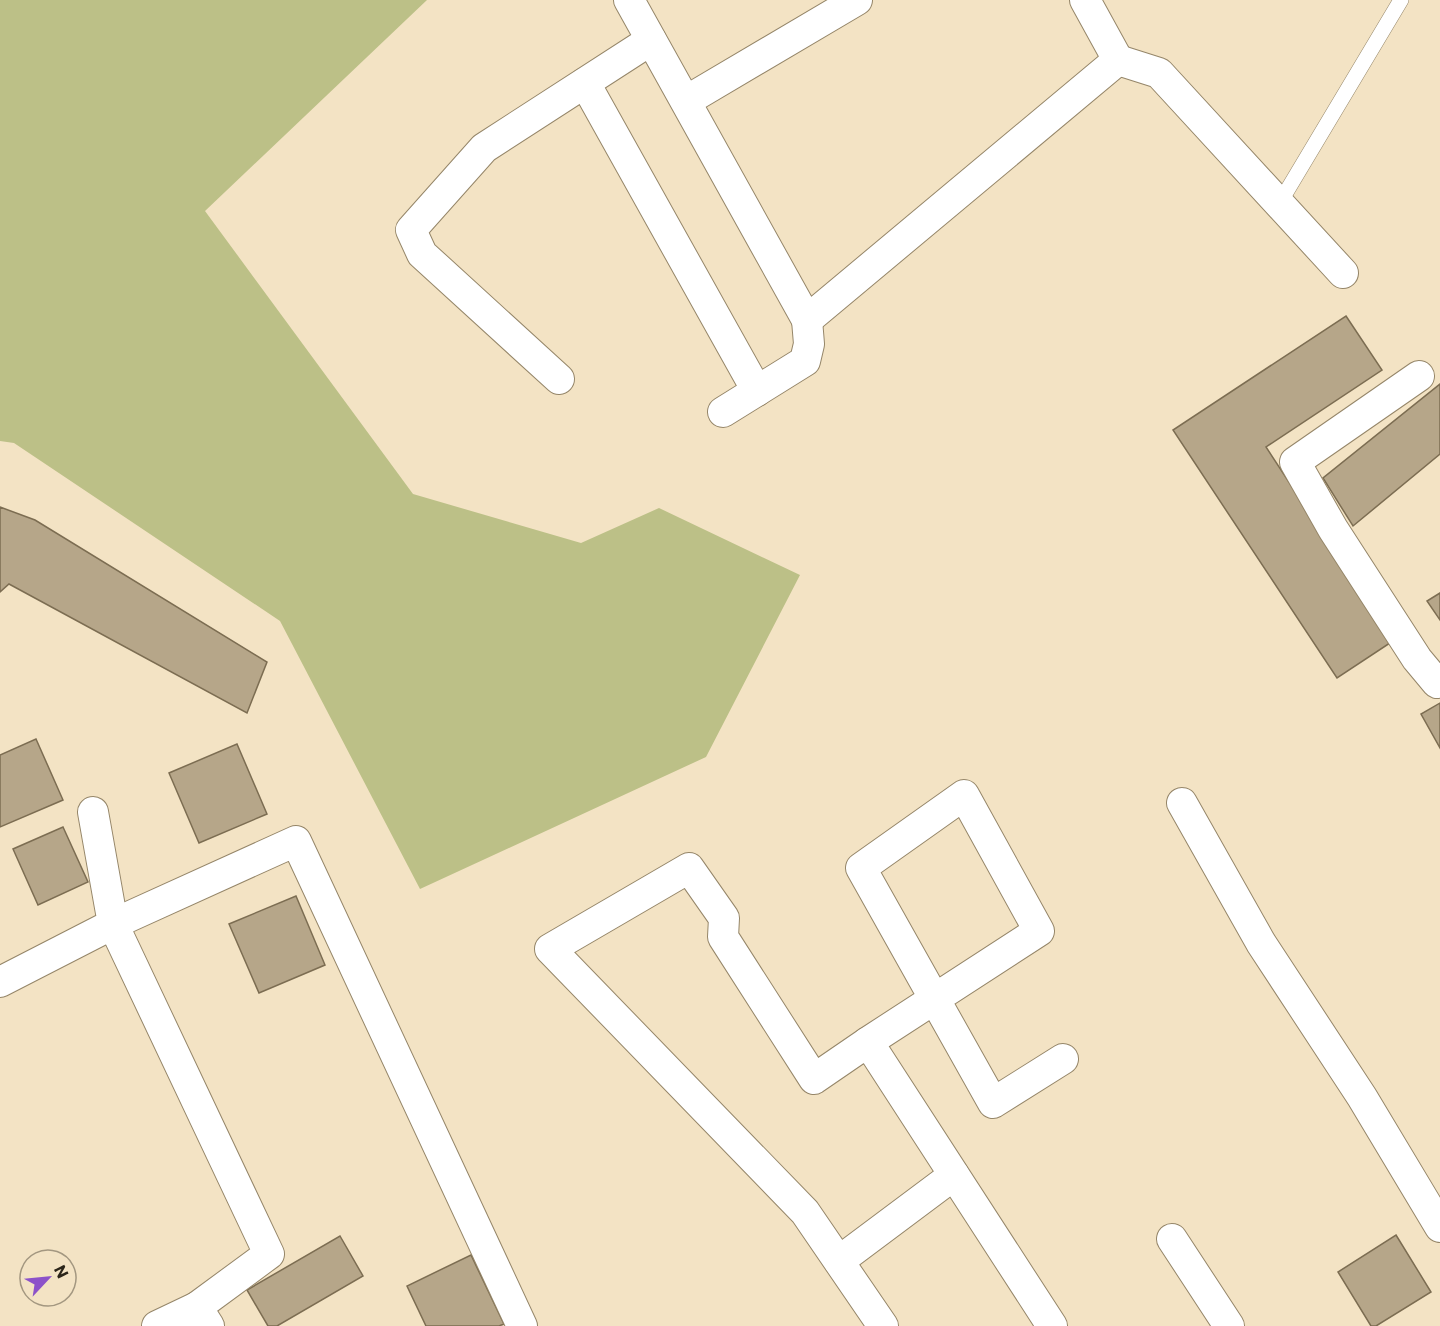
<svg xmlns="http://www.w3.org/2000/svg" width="1440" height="1326" font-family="Commissioner,sans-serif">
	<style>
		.green { fill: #bcc087 }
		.building { fill: #b6a689; stroke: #7c6d52; stroke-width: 1.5 }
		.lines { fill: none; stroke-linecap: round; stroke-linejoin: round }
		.service-casing { stroke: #958669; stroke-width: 16 }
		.minor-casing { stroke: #958669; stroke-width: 32 }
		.service { stroke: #fff; stroke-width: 15 }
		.minor { stroke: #fff; stroke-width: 30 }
	</style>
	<rect width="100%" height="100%" fill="#f3e3c4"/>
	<polygon class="green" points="0,0 427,0 205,211 413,494 581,543 659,508 800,575 706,757 420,889 280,621 14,443 0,441"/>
	<g class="building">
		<polygon points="1346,316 1382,370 1266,447 1393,641 1337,678 1173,430"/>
		<polygon points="1440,384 1440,454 1353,526 1323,478"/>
		<polygon points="0,507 35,520 267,662 247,713 9,584 0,592"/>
		<polygon points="1440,593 1440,620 1427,601"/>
		<polygon points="1440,703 1440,748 1421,714"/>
		<polygon points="36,739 63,800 0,827 0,755"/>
		<polygon points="237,744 267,814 199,843 169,773"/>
		<polygon points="63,827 88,882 38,905 13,849"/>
		<polygon points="296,896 325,965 259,993 229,924"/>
		<polygon points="1396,1235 1431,1292 1376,1326 1371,1326 1338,1272"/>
		<polygon points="340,1236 363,1276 277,1326 268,1326 247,1290"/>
		<polygon points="471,1255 504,1324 499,1326 426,1326 407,1286"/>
	</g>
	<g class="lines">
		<defs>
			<polyline id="service" points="1279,204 1401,0"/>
			<g id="minor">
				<polyline points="629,0 807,320 1118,60 1085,0"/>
				<polyline points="1118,60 1159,73 1343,273"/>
				<polyline points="585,83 757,391"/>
				<polyline points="686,101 857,0"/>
				<polyline points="1419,376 1295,462 1333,529 1417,659 1437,683 1440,682"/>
				<polyline points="559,379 422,254 411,230 484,148 651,40"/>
				<polyline points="723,412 805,361 809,344 807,320"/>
				<polyline points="1182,803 1261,943 1362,1097 1440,1227"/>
				<polyline points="0,982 113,924 93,812"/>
				<polyline points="868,1042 1039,931 964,795 861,868 993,1103 1063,1059"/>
				<polyline points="1172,1239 1229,1326"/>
				<polyline points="839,1261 954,1175"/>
				<polyline points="197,1307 269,1254 113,924 296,841 522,1326"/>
				<polyline points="157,1326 197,1307 209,1326"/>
				<polyline points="883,1326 805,1212 550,949 689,868 724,918 723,937 814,1079 868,1042 1052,1326"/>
			</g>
		</defs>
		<use href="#service" class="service-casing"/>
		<use href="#minor" class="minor-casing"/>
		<use href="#service" class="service"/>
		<use href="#minor" class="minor"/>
	</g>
	<g transform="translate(48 1278) rotate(64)"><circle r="28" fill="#f3e3c4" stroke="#a39780" stroke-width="1.5"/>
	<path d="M0-4.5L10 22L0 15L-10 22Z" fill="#8c52c9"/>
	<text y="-9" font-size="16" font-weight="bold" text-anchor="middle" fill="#2b2519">N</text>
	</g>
</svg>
